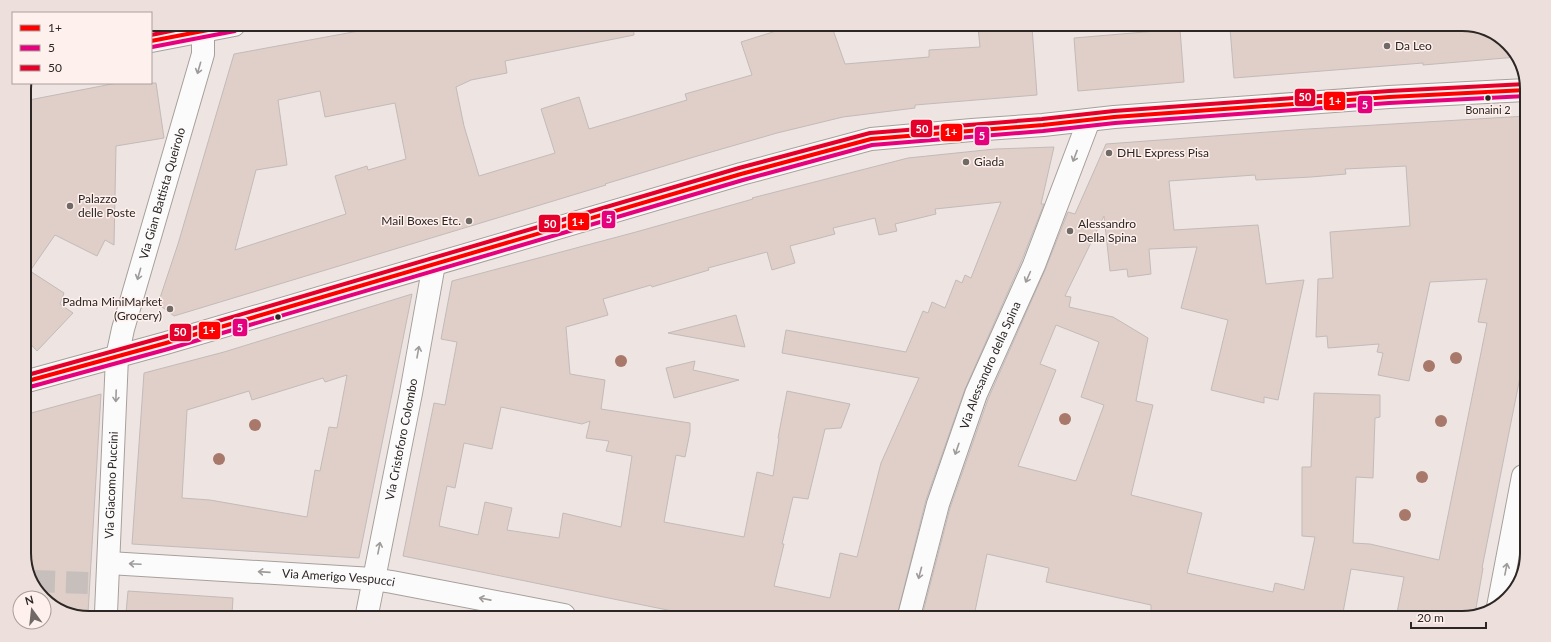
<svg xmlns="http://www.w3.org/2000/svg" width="1551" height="642" font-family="Lato,sans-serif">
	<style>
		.building { fill: #e0cec9; stroke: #c2bbb8; fill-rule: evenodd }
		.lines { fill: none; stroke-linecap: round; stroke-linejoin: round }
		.street-tunnel { stroke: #c7bfbc; stroke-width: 22; stroke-dasharray: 22 11; stroke-linecap: butt }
		.street-casing { stroke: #a6a09d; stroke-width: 24 }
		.secondary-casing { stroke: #a6a09d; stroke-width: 24 }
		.street { stroke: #fcfbfb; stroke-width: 22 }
		.secondary { stroke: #fcfbfb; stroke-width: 22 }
		.bus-1-casing { stroke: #fef0ec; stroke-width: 7 }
		.bus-2-casing { stroke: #fef0ec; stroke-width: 7 }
		.bus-3-casing { stroke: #fef0ec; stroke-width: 7 }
		.bus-1 { stroke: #f00; stroke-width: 4 }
		.bus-2 { stroke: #e5007d; stroke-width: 4 }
		.bus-3 { stroke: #e4002b; stroke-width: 4 }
		.tree { fill: #a8786a }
		.oneway { stroke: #9e9b9a }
		.poi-dot { fill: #706966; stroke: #fef0ec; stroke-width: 1.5 }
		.bus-dot { fill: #2c2624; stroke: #fef0ec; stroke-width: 1.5 }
		.labels { text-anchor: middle; stroke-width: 3; stroke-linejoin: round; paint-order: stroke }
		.bus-label { font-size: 11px; fill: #2c2624; stroke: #fef0ec }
		.poi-label { font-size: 12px; fill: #2c2624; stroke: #fef0ec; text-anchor: start }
		.street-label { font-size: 12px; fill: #2c2624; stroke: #fef0ec }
		.rim { fill: none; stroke: #2c2624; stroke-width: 2 }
		.line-badge { stroke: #fef0ec; stroke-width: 1.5 }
		.badge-label { font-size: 11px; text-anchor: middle; font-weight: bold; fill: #fff }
	</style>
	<rect width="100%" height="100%" fill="#eee5e2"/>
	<g class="building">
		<path d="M391,25L633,26L634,35L505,61L507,73L471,80L456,87L464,126L479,176L555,153L541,109L579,97L589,129L687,100L685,94L752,75L741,42L792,26L832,27L845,64L929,57V50L980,47L978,27H1032L1037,95L915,105V108L843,117L777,133L694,157L605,184L606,185L174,316L158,304L178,244L234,54ZM320,91L325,117L395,103L406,159L368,170L367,166L335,176L346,214L235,250L256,170L287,165L278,100Z"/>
		<polygon points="1230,28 1487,29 1516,53 1517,57 1423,65 1423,63 1234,78"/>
		<polygon points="1180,29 1184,82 1078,91 1074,38"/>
		<polygon points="117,83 156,83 164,138 116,146 114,245 105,240 97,256 55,235 30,271 64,293 60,304 73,313 37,351 24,337 24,101"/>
		<path d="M1527,116L1524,357L1482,568H1483L1475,614L1462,618H1396L1404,577L1351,569L1342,618L1177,617L1151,611V605L1046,582L1049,568L987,554L974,616H922L950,508L988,399L1045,270L1068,212L1075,214L1106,144L1308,129ZM1406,166L1410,226L1330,232L1333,278L1318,279L1316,337L1327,336L1328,348L1379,344L1377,352L1383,353L1378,375L1409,381L1430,282L1487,279L1478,322L1487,323L1439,560L1370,544L1353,543L1356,477L1373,478L1375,418L1380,417V395L1314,393L1311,467H1302V536L1315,537L1304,590L1275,583L1273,592L1187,573L1202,513L1131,495L1153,405L1136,401L1148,338L1113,317L1069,307L1071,297L1065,296L1104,216L1110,271L1127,269L1128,277L1151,274L1149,249L1197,247L1181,308L1228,320L1211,390L1264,403V397L1278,400L1304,280L1266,284L1258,225L1174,230L1169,181L1255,175L1256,180L1311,177L1346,174L1345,169ZM1056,325L1099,342L1081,397L1104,405L1076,481L1018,466L1056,370L1040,364Z"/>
		<path d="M1054,147L1041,204H1044L1022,260L965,389L926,500L897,616L681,615L682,613L403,556L434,403L445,405L457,342L441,339L452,281L636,232L753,199L752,198L908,158L995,149ZM1001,202L971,278L965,275L962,283L956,280L945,308L932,302L928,313L923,311L906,352L786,330L782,353L919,378L881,463L857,557L840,553L830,598L774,586L784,544H782L793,497L808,499L825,429L841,428L850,404L787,391L778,438H779L773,476L757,472L744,537L664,522L676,455L685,457L690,432V423L601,409L605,380L570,374L566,327L608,315L603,299L651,285L652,287L709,270L708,268L767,252L772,270L795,263L790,246L835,234L833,228L875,218L879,235L897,231L895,224L936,214L935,209ZM501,407L582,424L590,421L586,438L609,441L606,451L632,456L621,527L563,513L559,538L507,530L512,508L485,502L478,535L439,526L447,486L455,488L464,443L492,449Z"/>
		<path d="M412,294L359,558L132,544L144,373L224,352ZM347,375L337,428L329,427L320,471L315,470L307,517L210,500L182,498L187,410L249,391L252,400L323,378L325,382Z"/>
		<polygon points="736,315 745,347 668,333"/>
		<polygon points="695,361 693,370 739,380 674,398 666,368"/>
		<polygon points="101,394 88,613 64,613 37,592 24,557 24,537 28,537 30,490 24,491 24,415"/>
		<polygon points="128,591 233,598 232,614 126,613"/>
	</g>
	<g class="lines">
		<polyline class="street-tunnel" points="33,581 90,583"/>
		<defs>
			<g id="street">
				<path id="s1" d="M109,563L373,579L392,582L564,615"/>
				<path id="s2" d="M106,613L117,357L123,329L203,54V24"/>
				<path id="s3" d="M367,614L411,393L434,264"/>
				<path id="s4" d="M909,616L938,504L976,394L1034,265L1089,120"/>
			</g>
			<g id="secondary">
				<polyline points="151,41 234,25"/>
				<polyline points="24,382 166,343 741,174 871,139 972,130 1043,125 1114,117 1389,97 1527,90"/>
				<polyline points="1498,607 1523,476"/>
			</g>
		</defs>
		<use href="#street" class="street-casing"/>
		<use href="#secondary" class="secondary-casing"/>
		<use href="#street" class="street"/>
		<use href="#secondary" class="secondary"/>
		<defs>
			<g id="bus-1">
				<polyline points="151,41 234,25"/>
				<polyline points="24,382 166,343 741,174 871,139 1043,125 1114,117 1389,97 1527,90"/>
			</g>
			<g id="bus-2">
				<polyline points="152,47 235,31"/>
				<polyline points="26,388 168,349 743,180 872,145 1043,131 1115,123 1389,103 1527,96"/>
			</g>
			<g id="bus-3">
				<polyline points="151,35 205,24"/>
				<polyline points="24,376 164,337 739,168 870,133 1042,119 1114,111 1389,91 1527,84"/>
			</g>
		</defs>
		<use href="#bus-1" class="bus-1-casing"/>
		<use href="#bus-2" class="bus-2-casing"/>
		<use href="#bus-3" class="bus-3-casing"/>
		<use href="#bus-1" class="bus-1"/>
		<use href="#bus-2" class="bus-2"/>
		<use href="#bus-3" class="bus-3"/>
	</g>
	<g class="tree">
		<circle cx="1456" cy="358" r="6"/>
		<circle cx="621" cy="361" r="6"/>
		<circle cx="1429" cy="366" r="6"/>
		<circle cx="1065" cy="419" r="6"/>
		<circle cx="1441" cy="421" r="6"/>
		<circle cx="255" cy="425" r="6"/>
		<circle cx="219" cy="459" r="6"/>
		<circle cx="1422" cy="477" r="6"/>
		<circle cx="1405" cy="515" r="6"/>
	</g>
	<defs><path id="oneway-shaft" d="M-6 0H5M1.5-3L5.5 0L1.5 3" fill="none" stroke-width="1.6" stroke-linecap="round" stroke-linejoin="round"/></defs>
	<g class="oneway">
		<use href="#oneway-shaft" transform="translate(199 68) rotate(106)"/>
		<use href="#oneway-shaft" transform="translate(1075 156) rotate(111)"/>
		<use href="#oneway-shaft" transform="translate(139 274) rotate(106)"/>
		<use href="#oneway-shaft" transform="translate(1028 277) rotate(114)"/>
		<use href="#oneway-shaft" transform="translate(418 352) rotate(-80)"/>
		<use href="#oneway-shaft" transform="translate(116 396) rotate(92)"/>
		<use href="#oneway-shaft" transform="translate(957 449) rotate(109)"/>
		<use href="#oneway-shaft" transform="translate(379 548) rotate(-79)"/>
		<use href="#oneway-shaft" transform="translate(135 564) rotate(-177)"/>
		<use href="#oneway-shaft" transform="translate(1506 569) rotate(-79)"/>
		<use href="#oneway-shaft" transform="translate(264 572) rotate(-176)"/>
		<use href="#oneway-shaft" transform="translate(920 573) rotate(105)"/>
		<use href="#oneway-shaft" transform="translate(485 599) rotate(-169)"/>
	</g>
	<g class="poi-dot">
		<circle cx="1387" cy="46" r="4"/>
		<circle cx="1109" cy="153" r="4"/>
		<circle cx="966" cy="162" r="4"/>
		<circle cx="70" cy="206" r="4"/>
		<circle cx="469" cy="221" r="4"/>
		<circle cx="1070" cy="231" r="4"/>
		<circle cx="170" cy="309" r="4"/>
	</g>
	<g class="bus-dot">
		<circle cx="1488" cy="98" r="3.5"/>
		<circle cx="278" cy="317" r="3.5"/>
	</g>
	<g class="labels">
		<g class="bus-label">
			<text x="1488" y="114">Bonaini 2</text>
		</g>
		<g class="poi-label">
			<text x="1395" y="50">Da Leo</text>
			<text x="1117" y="157">DHL Express Pisa</text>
			<text x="974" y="166">Giada</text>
			<text x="78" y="203">Palazzo<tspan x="78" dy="14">delle Poste</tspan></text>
			<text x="461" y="225" text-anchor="end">Mail Boxes Etc.</text>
			<text x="1078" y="228">Alessandro<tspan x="1078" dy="14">Della Spina</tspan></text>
			<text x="162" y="306" text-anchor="end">Padma MiniMarket<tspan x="162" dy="14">(Grocery)</tspan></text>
		</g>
		<g class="street-label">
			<text dy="4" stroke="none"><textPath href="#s2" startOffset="426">Via Gian Battista Queirolo</textPath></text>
			<text dy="4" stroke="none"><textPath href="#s4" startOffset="264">Via Alessandro della Spina</textPath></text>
			<text dy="4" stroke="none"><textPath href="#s3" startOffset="178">Via Cristoforo Colombo</textPath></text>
			<text dy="4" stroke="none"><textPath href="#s2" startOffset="128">Via Giacomo Puccini</textPath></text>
			<text dy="4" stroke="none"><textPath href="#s1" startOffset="230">Via Amerigo Vespucci</textPath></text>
		</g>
	</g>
	<path d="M0 0H1551V642H0ZM89 31H1462A58 58 0 0 1 1520 89V553A58 58 0 0 1 1462 611H89A58 58 0 0 1 31 553V89A58 58 0 0 1 89 31Z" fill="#ede0dc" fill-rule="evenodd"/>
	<path class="rim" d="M89 31H1462A58 58 0 0 1 1520 89V553A58 58 0 0 1 1462 611H89A58 58 0 0 1 31 553V89A58 58 0 0 1 89 31Z"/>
	<g class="line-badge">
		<rect x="1294" y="88" width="22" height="19" rx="4" fill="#e4002b"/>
		<rect x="1323" y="91" width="23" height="20" rx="4" fill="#f00"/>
		<rect x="1357" y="95" width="16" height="19" rx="4" fill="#e5007d"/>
		<rect x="910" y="119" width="23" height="19" rx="4" fill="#e4002b"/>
		<rect x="940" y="123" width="23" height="19" rx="4" fill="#f00"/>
		<rect x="974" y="126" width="16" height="20" rx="4" fill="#e5007d"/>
		<rect x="601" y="210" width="15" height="19" rx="4" fill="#e5007d"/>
		<rect x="567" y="212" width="23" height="19" rx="4" fill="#f00"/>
		<rect x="538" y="214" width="23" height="19" rx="4" fill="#e4002b"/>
		<rect x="232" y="318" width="16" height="19" rx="4" fill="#e5007d"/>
		<rect x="198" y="321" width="23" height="19" rx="4" fill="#f00"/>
		<rect x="169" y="323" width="23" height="19" rx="4" fill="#e4002b"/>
	</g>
	<g class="badge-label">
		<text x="1305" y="101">50</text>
		<text x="1335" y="105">1+</text>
		<text x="1365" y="109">5</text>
		<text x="922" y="133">50</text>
		<text x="951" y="136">1+</text>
		<text x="982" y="140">5</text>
		<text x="609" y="223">5</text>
		<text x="578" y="226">1+</text>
		<text x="550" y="228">50</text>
		<text x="240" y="332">5</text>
		<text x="209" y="334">1+</text>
		<text x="180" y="336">50</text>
	</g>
	<rect x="12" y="12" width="140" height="72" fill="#fef0ec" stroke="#aa9f9c"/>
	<rect x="20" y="25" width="20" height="6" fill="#ff0000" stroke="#aa9f9c"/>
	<text x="48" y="32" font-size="12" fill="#2c2624">1+</text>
	<rect x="20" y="45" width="20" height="6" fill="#e5007d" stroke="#aa9f9c"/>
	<text x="48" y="52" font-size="12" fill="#2c2624">5</text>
	<rect x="20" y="65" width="20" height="6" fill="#e4002b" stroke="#aa9f9c"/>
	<text x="48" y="72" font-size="12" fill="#2c2624">50</text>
	<g transform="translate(32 610) rotate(345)"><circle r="19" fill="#fef0ec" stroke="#aa9f9c"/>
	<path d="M0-3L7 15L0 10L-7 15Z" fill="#706966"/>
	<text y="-6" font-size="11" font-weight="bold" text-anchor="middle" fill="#2c2624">N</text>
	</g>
	<path d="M1411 622v6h75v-6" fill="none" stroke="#2c2624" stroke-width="2"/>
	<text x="1417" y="622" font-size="12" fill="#2c2624" stroke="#fef0ec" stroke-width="3" paint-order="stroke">20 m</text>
</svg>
